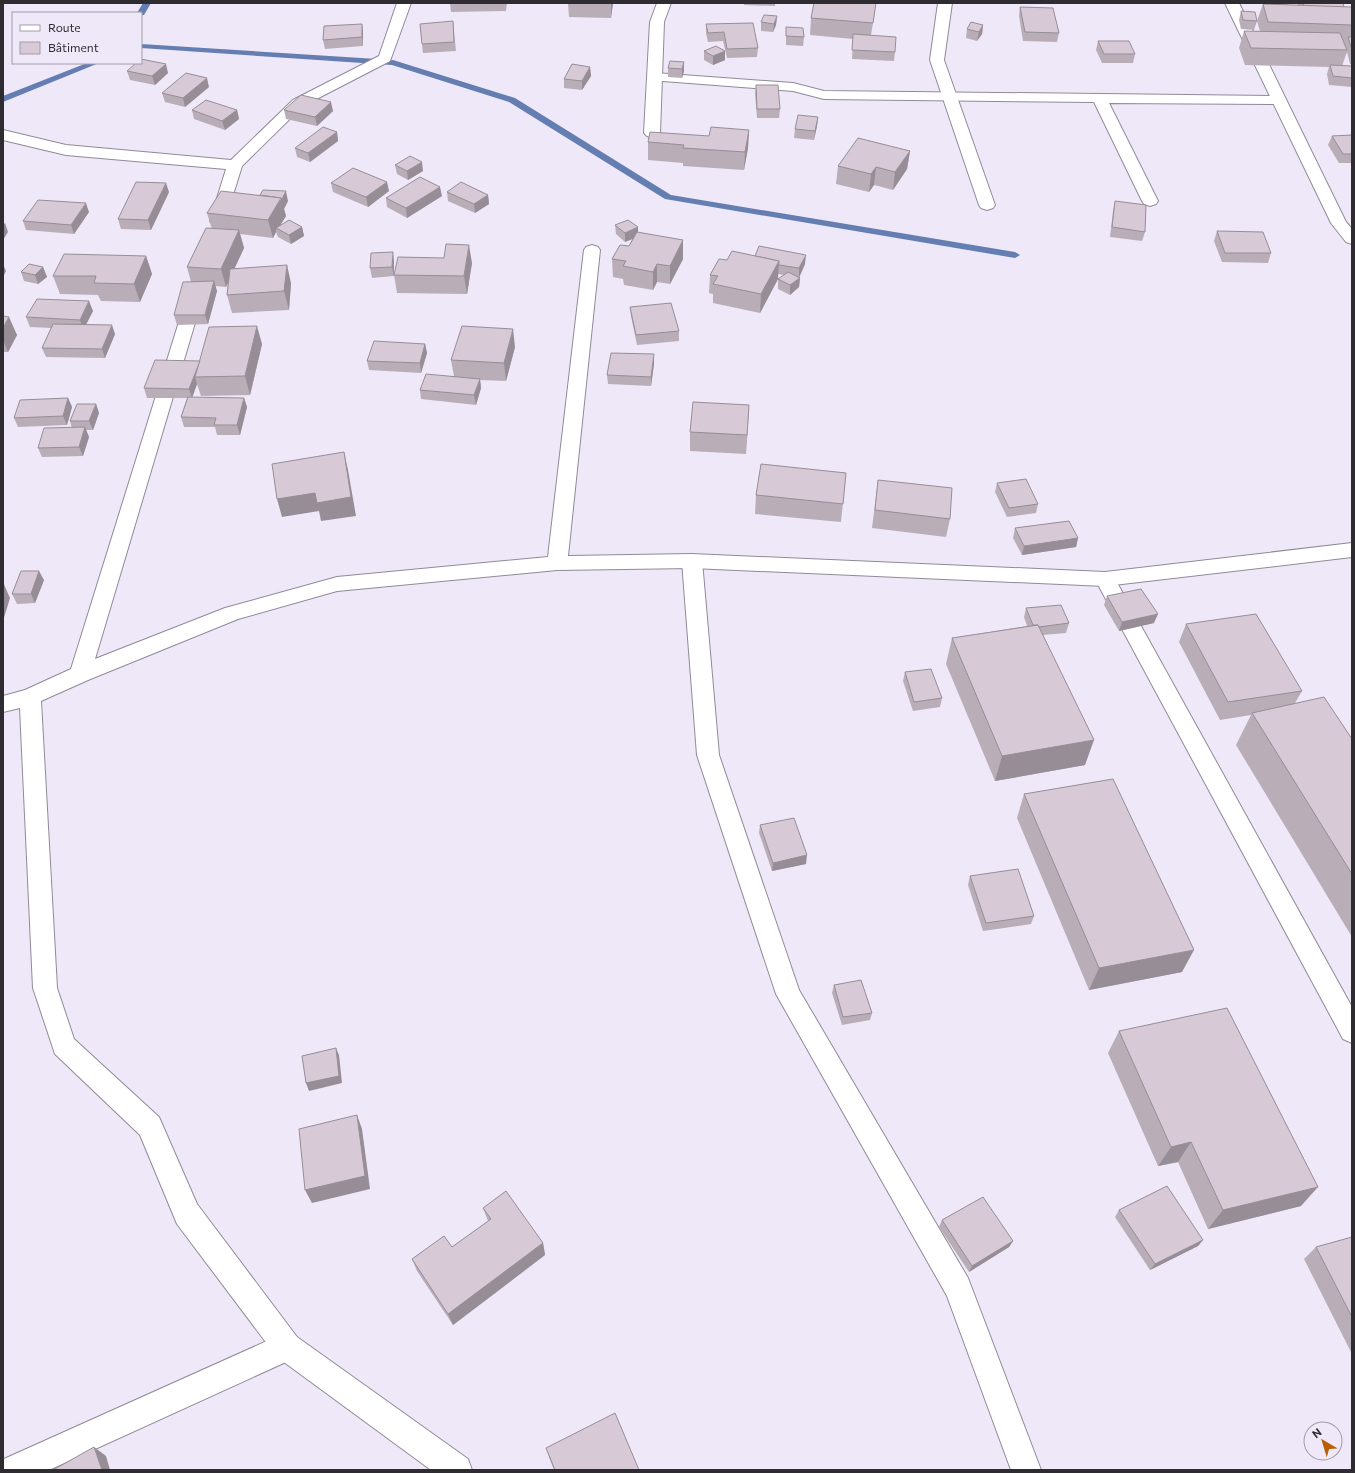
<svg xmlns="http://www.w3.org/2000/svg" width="1355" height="1473" font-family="Commissioner,sans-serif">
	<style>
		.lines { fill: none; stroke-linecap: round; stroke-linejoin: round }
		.stream { fill: #657eb2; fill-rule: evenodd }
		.lane-casing { stroke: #908a98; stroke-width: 2 }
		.street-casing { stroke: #908a98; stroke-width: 2 }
		.lane { fill: #fff; fill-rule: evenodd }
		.street { fill: #fff; fill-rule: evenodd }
		.wall { fill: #b9aeb8 }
		.shaded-wall { fill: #968d96 }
		.building { fill: #d7cad6; stroke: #968d96 }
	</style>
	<rect width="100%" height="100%" fill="#efe8f8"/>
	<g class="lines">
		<g class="stream">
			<polygon points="143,3 151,3 144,15 141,15 141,13 137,13"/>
			<polygon points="141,44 393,60 515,98 671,195 1015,252 1020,255 1015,258 665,199 509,102 392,65 141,48"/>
			<polygon points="87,63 99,63 3,102 3,96"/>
		</g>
		<defs>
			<g id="lane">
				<polygon points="655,73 793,83 824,91 1279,96 1284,97 1286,100 1284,103 1279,104 1109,103 1158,201 1156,204 1150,206 1144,204 1142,201 1094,102 824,99 793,91 650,80 648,77 650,74"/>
				<polygon points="692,554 699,556 702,561 719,755 799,990 968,1278 1041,1470 1011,1470 947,1296 776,994 697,755 682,561 685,556"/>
				<polygon points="1105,572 1112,574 1115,579 1352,1007 1352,1043 1343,1039 1095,579 1098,574"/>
				<polygon points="287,1332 297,1337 302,1347 297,1357 49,1470 3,1470 4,1459"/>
			</g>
			<g id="street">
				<polygon points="397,3 411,3 390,61 303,106 242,166 224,224 218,226 212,224 210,221 226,169 66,155 3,140 3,130 66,145 231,160 293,100 379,56"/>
				<polygon points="657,3 671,3 664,22 660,133 657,136 652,138 647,136 644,133 650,22"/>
				<polygon points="938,3 952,3 944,60 995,205 993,208 987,210 981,208 979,205 930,60"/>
				<polygon points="1225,3 1239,3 1346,222 1352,229 1352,244 1346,242 1331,223"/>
				<polygon points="592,245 598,247 600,250 568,556 692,554 1105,572 1352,543 1352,557 1105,586 692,568 557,570 337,591 238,619 88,680 41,701 57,988 74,1039 159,1117 197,1204 297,1337 468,1459 472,1470 431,1470 277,1357 177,1224 140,1135 55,1054 33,988 20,708 3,712 3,696 25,690 71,669 187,296 189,292 195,291 201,292 203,296 95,659 225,608 337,577 548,557 584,250 586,247"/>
			</g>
		</defs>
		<use href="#lane" class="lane-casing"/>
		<use href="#street" class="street-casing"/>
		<use href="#lane" class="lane"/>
		<use href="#street" class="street"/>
	</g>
	<g class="wall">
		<polygon points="450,3 507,3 506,11 451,12"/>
		<polygon points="568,3 613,3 611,18 569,17"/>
		<polygon points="744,3 775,3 775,6 744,5"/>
		<polygon points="1265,3 1286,3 1287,5 1298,5 1298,3 1343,3 1344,7 1352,7 1352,64 1350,64 1347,52 1342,66 1352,67 1352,87 1329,85 1327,74 1329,67 1245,65 1239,48 1244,31 1260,31 1257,21 1263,4 1265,4"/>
		<polygon points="1020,7 1059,33 1057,42 1023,41 1019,16"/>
		<polygon points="875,11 871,35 895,52 894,61 852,59 853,39 810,35 811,18"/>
		<polygon points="1241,11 1257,21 1254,30 1241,29 1239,20"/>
		<polygon points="777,16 776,25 773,32 761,31 761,22"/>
		<polygon points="453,21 456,51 423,53 422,44"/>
		<polygon points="362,24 363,32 363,46 325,49 323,40"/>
		<polygon points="706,24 758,48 757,57 727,58 723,41 708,42 706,33"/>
		<polygon points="983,25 982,34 977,41 966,38 967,29"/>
		<polygon points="786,27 804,37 803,46 786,45"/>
		<polygon points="1098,41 1135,54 1133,63 1102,63 1096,50"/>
		<polygon points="704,51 725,60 713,65 704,60"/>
		<polygon points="684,62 684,71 682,78 668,77 668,68"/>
		<polygon points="590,67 591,76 582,90 564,88 564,79"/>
		<polygon points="127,71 168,73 155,85 130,80"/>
		<polygon points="756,85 780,109 779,118 757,118 755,94"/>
		<polygon points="209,87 185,107 165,102 162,93"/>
		<polygon points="192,110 237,110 239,119 225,130 194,119"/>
		<polygon points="284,110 333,111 317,126 286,119"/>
		<polygon points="818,117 817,126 814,140 794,138 795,129"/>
		<polygon points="749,130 748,148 744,170 683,166 683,163 648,160 648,142 709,136"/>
		<polygon points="337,132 338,141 310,162 297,157 295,148"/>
		<polygon points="1352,135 1352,163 1339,163 1328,145 1332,136"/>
		<polygon points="910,151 907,169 893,190 874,185 869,192 836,184 838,166"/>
		<polygon points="395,165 423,171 408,180 397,174"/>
		<polygon points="331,183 389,191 368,207 333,192"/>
		<polygon points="169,192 151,230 121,229 118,219"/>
		<polygon points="447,192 488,195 489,204 475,213 448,201"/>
		<polygon points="442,196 407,218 387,207 386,198"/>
		<polygon points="288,201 284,209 286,216 280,225 302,227 304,236 291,244 278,237 276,232 273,238 240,234 244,248 234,269 291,283 289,310 232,313 227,295 228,282 226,287 215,286 217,291 208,324 177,325 174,315 191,282 187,267 212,229 207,213"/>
		<polygon points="1115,201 1145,232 1142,241 1110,237 1113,211"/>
		<polygon points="89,212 74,234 26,230 23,221"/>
		<polygon points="615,225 638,233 683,240 683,259 670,284 657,282 653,290 624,285 623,279 613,277 612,259 629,246 633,238 625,242 616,234"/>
		<polygon points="1217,231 1271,253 1268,263 1222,262 1214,241"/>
		<polygon points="146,256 152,274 140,302 101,301 98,295 60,294 53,276"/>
		<polygon points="755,256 805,264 799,277 800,278 799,287 790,295 778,289 778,279 784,275 778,274 778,279 760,313 713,303 713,294 709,293 710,275 727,260"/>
		<polygon points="394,261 394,275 472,263 467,294 397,293 394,275 394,276 372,278 370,268"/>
		<polygon points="43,267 47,277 38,284 24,281 21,272"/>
		<polygon points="630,307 679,331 679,341 637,345 631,316"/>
		<polygon points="93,311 86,325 115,334 105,358 46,357 42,348 51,328 30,327 26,317"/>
		<polygon points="3,316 17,335 8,352 3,352"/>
		<polygon points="262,344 250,395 201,396 197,384 192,398 244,398 247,407 240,435 217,435 215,427 184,427 181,417 187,398 147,398 144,388 200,361"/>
		<polygon points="425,344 427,353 421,373 369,370 367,361"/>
		<polygon points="515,347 506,381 480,380 481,388 476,405 421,399 420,390 454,376 451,360"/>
		<polygon points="654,364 651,386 608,384 607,375"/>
		<polygon points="68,398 72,407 67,425 18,427 14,418"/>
		<polygon points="96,404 99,413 93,430 86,430 89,437 83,456 42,457 38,448 72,428 70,421"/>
		<polygon points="749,405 746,454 690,451 690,432"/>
		<polygon points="846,473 841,522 755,514 756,495"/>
		<polygon points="878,480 950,519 946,537 872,528"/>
		<polygon points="997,483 1038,504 1036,513 1007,517 995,492"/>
		<polygon points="1015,528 1078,538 1076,547 1022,555 1013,538"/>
		<polygon points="44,580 35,603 17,604 12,594"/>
		<polygon points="1107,596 1154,623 1119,631 1104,605"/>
		<polygon points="1026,608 1069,623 1066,633 1043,635 1085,765 995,781 946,664 952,638 1027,626 1024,617"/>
		<polygon points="1186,624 1302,691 1295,703 1352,739 1352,937 1236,745 1251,715 1220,720 1179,642"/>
		<polygon points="905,672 942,698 940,707 913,711 903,681"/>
		<polygon points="1024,794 1182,972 1089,990 1017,818"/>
		<polygon points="760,825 806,864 772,871 759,833"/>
		<polygon points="970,876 1034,916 1031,924 983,931 968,885"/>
		<polygon points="834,985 872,1013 870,1020 842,1025 832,993"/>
		<polygon points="1119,1031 1301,1206 1208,1229 1178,1162 1158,1166 1108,1053"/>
		<polygon points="483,1208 543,1243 545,1255 453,1325 417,1271 412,1259 452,1247 488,1221"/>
		<polygon points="1119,1210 1203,1240 1198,1246 1150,1270 1115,1217"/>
		<polygon points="942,1220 1013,1241 1009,1247 969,1272 939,1227"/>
		<polygon points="1352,1237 1352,1354 1304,1259 1316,1247"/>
		<polygon points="546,1448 639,1470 554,1470 549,1457"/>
	</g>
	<g class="shaded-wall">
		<polygon points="611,3 613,3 611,18"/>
		<polygon points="777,16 776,25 773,32 774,24"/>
		<polygon points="362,24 363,32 363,46 362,37"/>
		<polygon points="983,25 982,34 977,41 979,32"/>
		<polygon points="725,51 725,60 713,65 713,56"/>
		<polygon points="684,62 684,71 682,78 682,69"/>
		<polygon points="166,64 168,73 155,85 152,76"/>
		<polygon points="590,67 591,76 582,90 582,81"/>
		<polygon points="207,78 209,87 185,107 183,98"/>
		<polygon points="331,102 333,111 317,126 315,117"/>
		<polygon points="237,110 239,119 225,130 222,121"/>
		<polygon points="818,117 817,126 814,140 815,131"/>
		<polygon points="749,130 748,148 744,170 745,152"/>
		<polygon points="337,132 338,141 310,162 308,153"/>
		<polygon points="910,151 907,169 893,190 895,172"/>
		<polygon points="422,162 423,171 408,180 407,171"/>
		<polygon points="876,167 874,185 869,192 871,174"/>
		<polygon points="387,182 389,191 368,207 366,197"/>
		<polygon points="166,183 169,192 151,230 148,220"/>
		<polygon points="440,187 442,196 407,218 406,208"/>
		<polygon points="286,191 288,201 284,209 286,216 278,229 276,228 276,232 273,238 268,220"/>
		<polygon points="488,195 489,204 475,213 474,204"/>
		<polygon points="86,203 89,212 74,234 71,225"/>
		<polygon points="5,223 8,232 3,240 3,225"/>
		<polygon points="302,227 304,236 291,244 289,235"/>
		<polygon points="638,227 638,237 625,242 625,233"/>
		<polygon points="239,230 244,248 226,287 221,269"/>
		<polygon points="683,240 683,259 670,284 670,266"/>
		<polygon points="469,245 472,263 467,294 464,276"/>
		<polygon points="393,252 394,261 394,276 392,267"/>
		<polygon points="806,255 805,264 799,278 799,268"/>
		<polygon points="146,256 152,274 140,302 134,284"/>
		<polygon points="779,261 778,279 760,313 761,294"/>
		<polygon points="3,264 6,271 3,277"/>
		<polygon points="657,264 657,282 653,290 653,272"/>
		<polygon points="287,265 291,283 289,310 284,291"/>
		<polygon points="43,267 47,277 38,284 35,275"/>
		<polygon points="800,278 799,287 790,295 790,285"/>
		<polygon points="214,281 217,291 208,324 205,315"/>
		<polygon points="89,301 93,311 83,330 80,320"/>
		<polygon points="9,317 17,335 8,352 3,340 3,328"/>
		<polygon points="112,325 115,334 105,358 102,349"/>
		<polygon points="257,326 262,344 250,395 245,376"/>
		<polygon points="513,329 515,347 506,381 504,363"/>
		<polygon points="425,344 427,353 421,373 420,363"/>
		<polygon points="654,354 654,364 651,386 651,377"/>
		<polygon points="200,361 195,377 197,384 192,398 189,389"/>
		<polygon points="480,379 481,388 476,405 474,395"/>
		<polygon points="68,398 72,407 67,425 63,416"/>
		<polygon points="244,398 247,407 240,435 237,425"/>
		<polygon points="96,404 99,413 93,430 89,421"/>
		<polygon points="749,405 748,424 746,454 747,435"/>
		<polygon points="85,427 89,437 83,456 79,447"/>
		<polygon points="344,452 348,470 356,516 321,521 319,511 282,517 277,499"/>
		<polygon points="1078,538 1076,547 1022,555 1024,546"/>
		<polygon points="39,571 44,580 35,603 31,594"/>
		<polygon points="3,582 10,598 3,621"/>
		<polygon points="1158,614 1154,623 1119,631 1122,622"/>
		<polygon points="1094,740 1085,765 995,781 1002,756"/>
		<polygon points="807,855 806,864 772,871 773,863"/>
		<polygon points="1194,950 1182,972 1089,990 1099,968"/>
		<polygon points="336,1048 339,1055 342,1083 309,1091 306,1083"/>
		<polygon points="357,1115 362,1129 370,1189 312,1203 305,1190"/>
		<polygon points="1191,1142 1178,1162 1158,1166 1171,1147"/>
		<polygon points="1318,1187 1301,1206 1208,1229 1223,1210"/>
		<polygon points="1203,1240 1198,1246 1150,1270 1155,1264"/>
		<polygon points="1013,1241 1009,1247 969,1272 972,1266"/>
		<polygon points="543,1243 545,1255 453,1325 448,1314"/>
		<polygon points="94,1447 106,1456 110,1470 102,1470"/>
	</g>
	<g class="building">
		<polygon points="814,3 876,3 873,23 811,18"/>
		<polygon points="1270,3 1286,3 1287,5 1271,4"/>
		<polygon points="1303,3 1343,3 1344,7 1304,6"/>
		<polygon points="1263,4 1352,7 1352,25 1268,22"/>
		<polygon points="1020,7 1053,8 1059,33 1025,32"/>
		<polygon points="1241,11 1255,12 1257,21 1243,20"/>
		<polygon points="764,15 777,16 774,24 761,22"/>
		<polygon points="453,21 454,42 422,44 420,24"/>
		<polygon points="971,22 983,25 979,32 967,29"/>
		<polygon points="753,23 758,48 727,49 724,32 708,33 706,24"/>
		<polygon points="362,24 362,37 323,40 324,26"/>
		<polygon points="786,27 803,28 804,37 786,36"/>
		<polygon points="1244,31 1340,33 1347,50 1251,48"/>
		<polygon points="853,34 896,37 895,52 852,50"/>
		<polygon points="1348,37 1352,37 1352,50"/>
		<polygon points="1098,41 1129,41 1135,54 1104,54"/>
		<polygon points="716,46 725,51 713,56 704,51"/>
		<polygon points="141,59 166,64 152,76 127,71 136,63 141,63"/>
		<polygon points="670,61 684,62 682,69 668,68"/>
		<polygon points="572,64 590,67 582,81 564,79"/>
		<polygon points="1330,65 1352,66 1352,78 1333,76"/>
		<polygon points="186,73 207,78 183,98 162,93"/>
		<polygon points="756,85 778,85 780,109 757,109"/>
		<polygon points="301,95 331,102 315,117 284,110"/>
		<polygon points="206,100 237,110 222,121 192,110"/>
		<polygon points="798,115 818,117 815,131 795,129"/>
		<polygon points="323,127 337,132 308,153 295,148"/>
		<polygon points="711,127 749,130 745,152 683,148 684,145 648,142 650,132 709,136"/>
		<polygon points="1352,135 1352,154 1343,154 1332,136"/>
		<polygon points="858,138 910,151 895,172 876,167 871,174 838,166"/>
		<polygon points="410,156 422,162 407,171 395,165"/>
		<polygon points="353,168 387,182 366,197 331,183"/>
		<polygon points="420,177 440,187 406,208 386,198"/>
		<polygon points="136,182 166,183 148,220 118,219"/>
		<polygon points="461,182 488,195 474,204 447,192"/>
		<polygon points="263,190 286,191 282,199 281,198 260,195"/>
		<polygon points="221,191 281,198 268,220 207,213"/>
		<polygon points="38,200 86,203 71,225 23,221"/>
		<polygon points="1115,201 1146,205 1145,232 1112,227"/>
		<polygon points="289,220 302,227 289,235 276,228"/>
		<polygon points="628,220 638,227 625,233 615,225"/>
		<polygon points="206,228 239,230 221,269 187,267"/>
		<polygon points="1217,231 1263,232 1271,253 1225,253"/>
		<polygon points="637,232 683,240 670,266 657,264 653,272 623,266 626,261 612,259 620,245 629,246"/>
		<polygon points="446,244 469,245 464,276 394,275 398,257 444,258"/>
		<polygon points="759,246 806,255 799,268 779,265 779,261 755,256"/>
		<polygon points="732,251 779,261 761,294 713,284 718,276 710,275 719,259 727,260"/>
		<polygon points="393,252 392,267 370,268 371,253"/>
		<polygon points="64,254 146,256 134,284 94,283 96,276 53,276"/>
		<polygon points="29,264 43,267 35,275 21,272"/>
		<polygon points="287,265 284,291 227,295 230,269"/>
		<polygon points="788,272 800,278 790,285 778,279"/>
		<polygon points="214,281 205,315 174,315 183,282"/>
		<polygon points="37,299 89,301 80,320 26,317"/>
		<polygon points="671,303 679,331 636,335 630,307"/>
		<polygon points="3,316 9,317 3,328"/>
		<polygon points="53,324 112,325 102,349 42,348"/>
		<polygon points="257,326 245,376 195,377 209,327"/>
		<polygon points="462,326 513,329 504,363 451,360"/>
		<polygon points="374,341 425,344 420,363 367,361"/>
		<polygon points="611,353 654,354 651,377 607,375"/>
		<polygon points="155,360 200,361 189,389 144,388"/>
		<polygon points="426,374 480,379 474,395 420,390"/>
		<polygon points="188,397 244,398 237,425 214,425 216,418 181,417"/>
		<polygon points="68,398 63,416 14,418 20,400"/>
		<polygon points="693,402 749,405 747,435 690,432"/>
		<polygon points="77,404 96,404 89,421 70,421"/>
		<polygon points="85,427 79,447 38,448 44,428"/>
		<polygon points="344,452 351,497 317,503 315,493 277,499 272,464"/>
		<polygon points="761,464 846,473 843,504 756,495"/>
		<polygon points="1026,479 1038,504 1009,508 997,483"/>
		<polygon points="878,480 952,488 950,519 875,510"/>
		<polygon points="1069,521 1078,538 1024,546 1015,528"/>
		<polygon points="21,571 39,571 31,594 12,594"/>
		<polygon points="1141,589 1158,614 1122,622 1107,596"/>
		<polygon points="1061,605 1069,623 1039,627 1038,625 1033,625 1026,608"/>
		<polygon points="1256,614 1302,691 1228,702 1186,624"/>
		<polygon points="1038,625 1094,740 1002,756 952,638"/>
		<polygon points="931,669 942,698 914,702 905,672"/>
		<polygon points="1324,697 1352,739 1352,874 1252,713"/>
		<polygon points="1113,779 1194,950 1099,968 1024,794"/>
		<polygon points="794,818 807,855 773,863 760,825"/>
		<polygon points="1018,869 1034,916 986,923 970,876"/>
		<polygon points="861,980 872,1013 843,1017 834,985"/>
		<polygon points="1227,1008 1318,1187 1223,1210 1191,1142 1171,1147 1119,1031"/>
		<polygon points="336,1048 339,1076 306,1083 302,1056"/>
		<polygon points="357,1115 365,1176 305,1190 299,1129"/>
		<polygon points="1167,1186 1203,1240 1155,1264 1119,1210"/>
		<polygon points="506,1191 543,1243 448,1314 412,1259 444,1236 452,1247 491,1219 483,1208"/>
		<polygon points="983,1197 1013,1241 972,1266 942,1220"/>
		<polygon points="1352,1237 1352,1317 1316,1247"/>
		<polygon points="615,1413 639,1470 555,1470 546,1448"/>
		<polygon points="94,1447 102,1470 53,1470"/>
	</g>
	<rect width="1355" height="1473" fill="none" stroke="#2e2b31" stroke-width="8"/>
	<rect x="12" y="12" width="130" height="52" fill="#efe8f8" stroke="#a29ca8"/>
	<rect x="20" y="25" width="20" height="6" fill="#ffffff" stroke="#a29ca8"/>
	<text x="48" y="32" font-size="12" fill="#2e2b31">Route</text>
	<rect x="20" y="42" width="20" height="12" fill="#d7cad6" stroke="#a29ca8"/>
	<text x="48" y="52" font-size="12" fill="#2e2b31">Bâtiment</text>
	<g transform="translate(1323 1441) rotate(322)"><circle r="19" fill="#efe8f8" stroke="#a29ca8"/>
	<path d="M0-3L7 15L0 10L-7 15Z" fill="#ba5e03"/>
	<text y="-6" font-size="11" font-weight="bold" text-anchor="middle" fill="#2e2b31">N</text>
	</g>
</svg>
